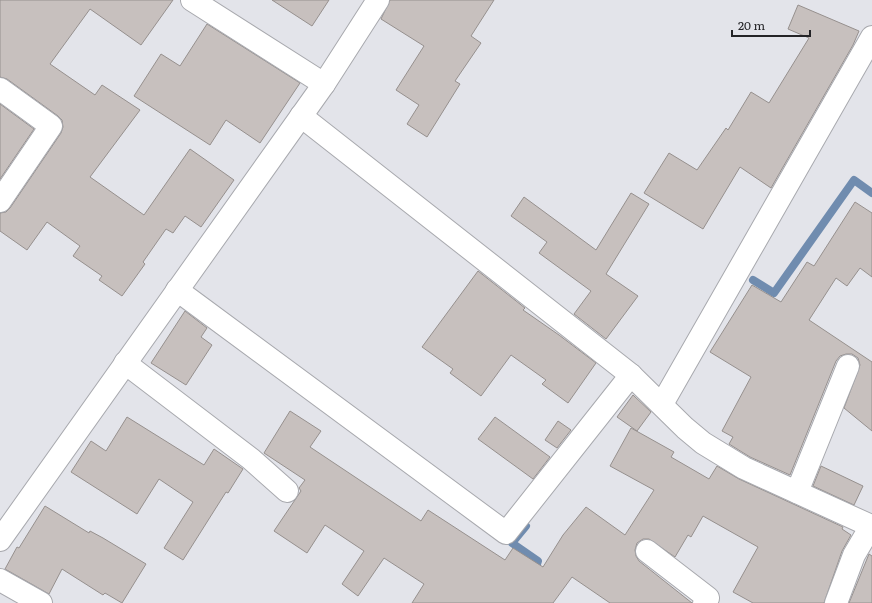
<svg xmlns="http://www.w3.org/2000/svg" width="872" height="603" font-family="Literata,serif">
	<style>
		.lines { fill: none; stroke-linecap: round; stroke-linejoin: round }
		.stream { stroke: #708caf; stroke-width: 8 }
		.building { fill: #c7c0be; stroke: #96908e }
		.minor-casing { stroke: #a8a9ae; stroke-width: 24 }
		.minor { stroke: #fff; stroke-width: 22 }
	</style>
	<rect width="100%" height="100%" fill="#e3e4ea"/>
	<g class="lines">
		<g class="stream">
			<polyline points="753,280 774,293 854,180 872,193"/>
			<polyline points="526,526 512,543 538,561 534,573"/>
		</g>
	</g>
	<g class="building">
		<polygon points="0,0 173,0 141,45 90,9 50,64 95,95 102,85 140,110 90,177 144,215 190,149 234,180 201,227 185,216 173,233 166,229 143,262 145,264 122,296 99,280 102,276 73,256 80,246 47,222 27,250 0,231 0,213 6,212 10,208 61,133 63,127 62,120 58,116 7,79 0,77"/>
		<polygon points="272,0 329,0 312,26"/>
		<polygon points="390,0 494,0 471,36 481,43 455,81 460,84 427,137 407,124 419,105 396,90 424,46 381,19"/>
		<polygon points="798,5 859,31 853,45 771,188 740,167 703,229 644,193 669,153 697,170 726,128 728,130 751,92 769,103 809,38 788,29"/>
		<polygon points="207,24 300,83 260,143 226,120 210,145 134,96 161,54 180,66"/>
		<polygon points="0,104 34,129 0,179"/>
		<polygon points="631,193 649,204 606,274 638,296 606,339 574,314 591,291 539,253 547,242 511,216 524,197 596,250"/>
		<polygon points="855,202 872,213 872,277 860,268 847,286 836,278 809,320 872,362 872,431 844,408 860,365 858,358 852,354 846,354 840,356 836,361 790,475 750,457 729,444 733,437 722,431 751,377 710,352 752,285 781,302 807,262 814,266"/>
		<polygon points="478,271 525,308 523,310 559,335 596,363 568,403 542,384 546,380 511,355 481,396 450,373 453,369 422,347"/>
		<polygon points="185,311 207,328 201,337 212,345 186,385 151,363"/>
		<polygon points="633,395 651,412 637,431 617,417"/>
		<polygon points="290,411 321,431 310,447 421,521 428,510 505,560 513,548 543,567 563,535 586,507 625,535 654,490 610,466 631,428 674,452 671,457 709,479 717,466 739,479 843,527 842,529 851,535 842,551 824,603 753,603 733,592 758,547 703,516 691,537 688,535 675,557 649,539 643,539 637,543 635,550 636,556 639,561 692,603 610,603 572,577 553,603 412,603 424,584 384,558 358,596 342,584 364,551 325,525 307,553 274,531 301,491 299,488 305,480 264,453"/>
		<polygon points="127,417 204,465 214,449 243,469 228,493 226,492 183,560 164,548 193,502 159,479 137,514 71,472 91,441 106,451"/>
		<polygon points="495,417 550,457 533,479 478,439"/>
		<polygon points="558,421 571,430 557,448 545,440"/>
		<polygon points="821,466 863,486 854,505 813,486"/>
		<polygon points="45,506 89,533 90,531 103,538 146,564 122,603 105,593 103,595 62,569 49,594 5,569 17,547 19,548"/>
		<polygon points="869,554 872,556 872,603 849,603"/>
	</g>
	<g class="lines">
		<defs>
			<g id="minor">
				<polyline points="192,0 324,84"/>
				<polyline points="0,89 51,126 0,201"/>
				<polyline points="301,116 631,375"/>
				<polyline points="177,290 506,533 631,375 685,428 703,443 744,468 871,526 854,555 836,603"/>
				<polyline points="125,363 251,459 287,491"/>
				<polyline points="662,404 872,37"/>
				<polyline points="797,492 848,366"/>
				<polyline points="0,540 324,84 378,0"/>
				<polyline points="647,551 708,598 704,603"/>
				<polyline points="0,580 41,603"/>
			</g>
		</defs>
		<use href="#minor" class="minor-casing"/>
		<use href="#minor" class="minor"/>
	</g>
	<path d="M732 30v6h78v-6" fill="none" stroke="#242427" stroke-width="2"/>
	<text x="738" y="30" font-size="12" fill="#242427" stroke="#e3e4ea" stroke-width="3" paint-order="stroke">20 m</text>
</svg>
